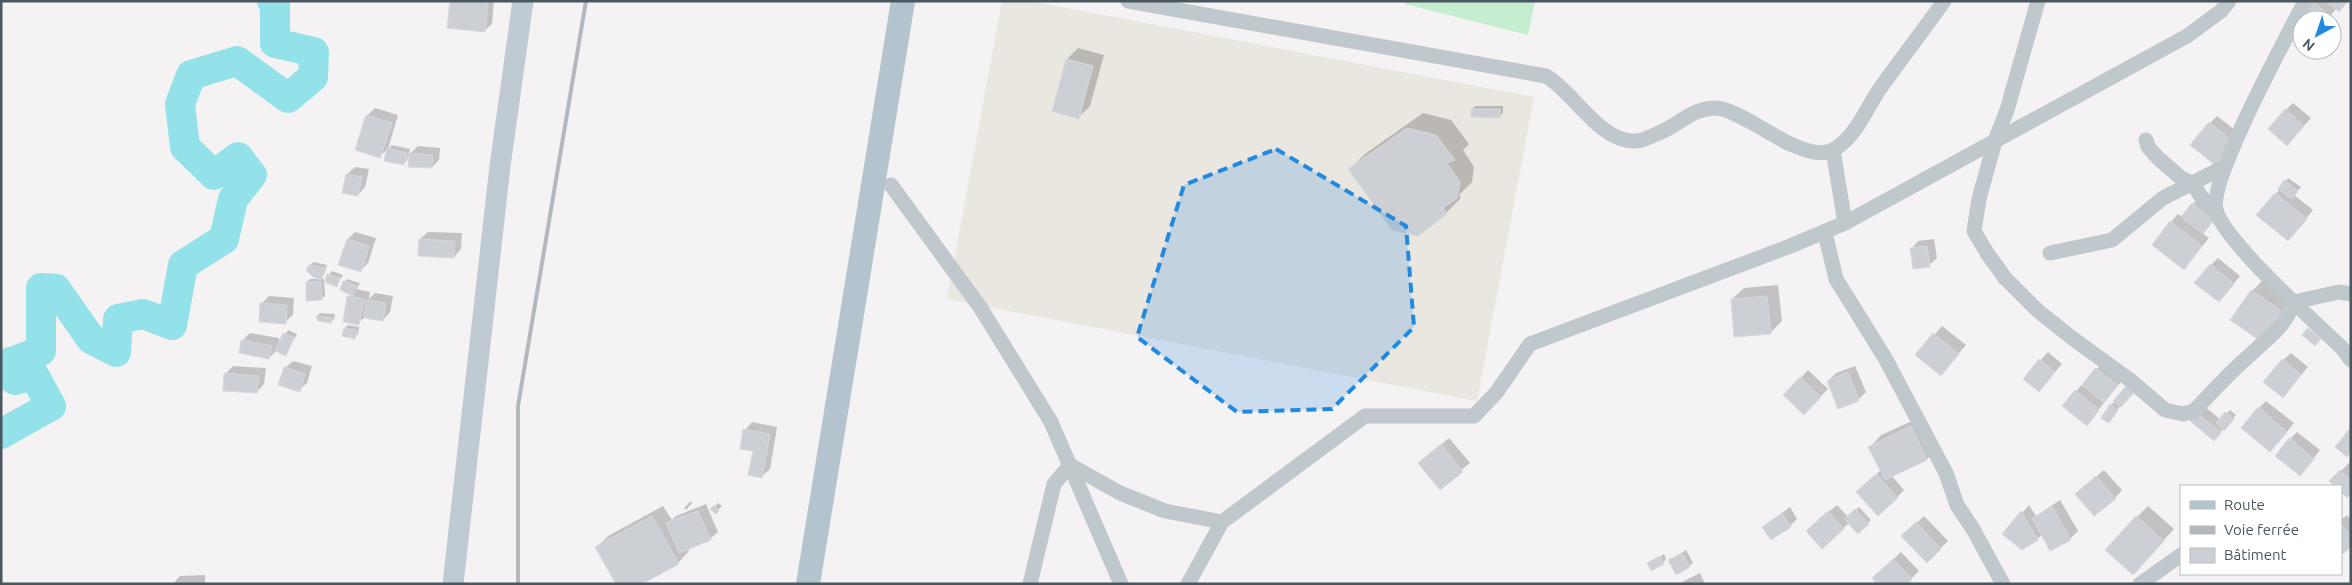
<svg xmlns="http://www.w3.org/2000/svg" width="2352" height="585" font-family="Ubuntu,sans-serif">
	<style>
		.commercial { fill: #eae6e0 }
		.green { fill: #c4eecf }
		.shadow { fill: #0003 }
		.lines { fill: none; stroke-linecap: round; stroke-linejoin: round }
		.river { stroke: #93e1e9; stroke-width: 30 }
		.building { fill: #ccd0d4; stroke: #d6d9dd }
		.street { stroke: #bec8cd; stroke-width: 15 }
		.secondary { stroke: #bfcad2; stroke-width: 21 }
		.primary { stroke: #b3c4cf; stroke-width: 24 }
		.rail { stroke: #b4b8bc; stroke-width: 4 }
		.marked { fill: #2289de; fill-opacity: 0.2; stroke: #2289de; stroke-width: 4; stroke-dasharray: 10 6; stroke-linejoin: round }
	</style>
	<rect width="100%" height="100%" fill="#f4f2f2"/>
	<polygon class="commercial" points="1002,1 1030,1 1534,97 1477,401 947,299"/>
	<polygon class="green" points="1406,1 1535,1 1528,35 1405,4"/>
	<g class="shadow">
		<polygon points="451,1 494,1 492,24 484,31"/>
		<polygon points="2313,1 2348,1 2339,10 2337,8 2327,20 2307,20 2311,16 2305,11"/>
		<polygon points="1078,48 1104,55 1090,106 1078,118 1053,111 1067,59"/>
		<polygon points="2293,103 2311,118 2295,136 2286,110"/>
		<polygon points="1475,106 1503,106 1503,113 1500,116 1472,109"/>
		<polygon points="375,108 398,115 388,149 380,156 357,149 368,115"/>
		<polygon points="1423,113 1451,120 1469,144 1463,150 1474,167 1472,182 1459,195 1461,198 1446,213 1350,169 1365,154"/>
		<polygon points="2217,116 2240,134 2222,156 2210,123"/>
		<polygon points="392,145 410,149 407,160 404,164 388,149"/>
		<polygon points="418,146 440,148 439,160 432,167 410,154"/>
		<polygon points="355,167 369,169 365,187 358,195 344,192 347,174"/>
		<polygon points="2288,178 2301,187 2294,195 2313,210 2288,240 2276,194"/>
		<polygon points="2200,196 2221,212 2202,233 2209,238 2184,268 2171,222 2178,214 2182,217"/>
		<polygon points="355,232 376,238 368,263 360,271 348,239"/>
		<polygon points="428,232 462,233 461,249 454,257 420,239"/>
		<polygon points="1934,239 1937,258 1929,265 1911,249 1918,241"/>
		<polygon points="2218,258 2240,276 2226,293 2211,265"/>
		<polygon points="314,262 327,265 324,275 321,278 310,265"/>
		<polygon points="332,271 343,275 337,285 329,275"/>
		<polygon points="310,279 324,279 325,296 321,299 307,282"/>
		<polygon points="347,279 360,283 357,289 370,292 369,299 375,293 393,296 390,312 383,320 365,317 358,323 349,297 352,294 344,282"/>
		<polygon points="2264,279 2290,299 2270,327 2259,339 2252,291"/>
		<polygon points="1778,285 1782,321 1770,333 1732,299 1744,288"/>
		<polygon points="269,296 294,298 293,315 285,322 261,304"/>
		<polygon points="320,313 335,314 334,319 331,322 319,320 317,316"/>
		<polygon points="348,325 359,327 358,334 355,337 343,335 345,328"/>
		<polygon points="1942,326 1966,345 1941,374 1917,355"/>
		<polygon points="288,330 297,334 286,354 277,350 269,358 240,352 243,340 250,333 279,338 279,347"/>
		<polygon points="2048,352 2062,364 2039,390 2024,379"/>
		<polygon points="2291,353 2308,367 2290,388 2283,360"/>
		<polygon points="293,361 312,366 307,383 299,390 285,368"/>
		<polygon points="2104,361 2125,377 2087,424 2076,391"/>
		<polygon points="233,366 266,368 264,384 257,392 225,374"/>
		<polygon points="1855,366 1866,392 1858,400 1828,381 1836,373"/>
		<polygon points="1808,370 1828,389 1804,413 1785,395"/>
		<polygon points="2115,401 2121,405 2109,422 2111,405"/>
		<polygon points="2266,401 2294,423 2278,443 2259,408"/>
		<polygon points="2204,406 2221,420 2230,410 2236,415 2214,439 2191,420"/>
		<polygon points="1923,416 1938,448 1927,459 1892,476 1904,490 1897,497 1865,485 1881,470 1870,447 1881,435"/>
		<polygon points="752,422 777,427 770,469 762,476 754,450 745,430"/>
		<polygon points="2297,432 2320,450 2307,467 2290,439"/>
		<polygon points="1449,438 1470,463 1440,488 1427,456"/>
		<polygon points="2349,463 2351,465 2351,492 2347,496 2341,490 2341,486 2337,486 2331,481"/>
		<polygon points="2104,470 2122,490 2115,498 2084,487"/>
		<polygon points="2060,500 2078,531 2070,539 2042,535 2037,539 2004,534 2029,505 2036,516"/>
		<polygon points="691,501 692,503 686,510 684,508"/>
		<polygon points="718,503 722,506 716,512 712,509"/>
		<polygon points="706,504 718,532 710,539 688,548 689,551 678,563 597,547 608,536 663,506 672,520 676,516"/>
		<polygon points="1837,505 1848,517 1859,507 1871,520 1858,532 1849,523 1822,547 1815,523"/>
		<polygon points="2148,506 2174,529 2133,574 2137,517"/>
		<polygon points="1790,507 1797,519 1790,526 1763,527"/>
		<polygon points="2347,515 2351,519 2351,546 2341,552 2341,520"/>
		<polygon points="1924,516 1948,541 1927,561 1903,536"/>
		<polygon points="1686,550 1693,563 1690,566 1669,561"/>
		<polygon points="1901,552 1919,571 1906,584 1874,578"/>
		<polygon points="1664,554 1666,559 1663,563 1648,563"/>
		<polygon points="1700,573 1705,584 1679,584 1680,583"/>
		<polygon points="205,575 205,584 173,584 180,576"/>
	</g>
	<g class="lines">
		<g class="river">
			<polyline points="1,366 41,351 41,288 56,289 91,339 116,352 118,319 143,314 172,325 183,265 224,239 233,199 252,175 238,157 214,175 185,147 180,104 191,75 237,61 288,98 313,77 314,52 275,43 275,5 272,1"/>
			<polyline points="1,371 15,380 34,375 51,406 1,434"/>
		</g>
	</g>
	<g class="building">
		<polygon points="450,1 488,1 485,32 447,28"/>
		<polygon points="2312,1 2330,16 2327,20 2314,20 2303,11"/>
		<polygon points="2326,1 2348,1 2339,12"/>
		<polygon points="1066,59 1093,66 1079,119 1052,111"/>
		<polygon points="1471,109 1500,109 1500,118 1471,117"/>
		<polygon points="2285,109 2304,126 2287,146 2268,129"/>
		<polygon points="366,115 392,123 380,158 355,150"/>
		<polygon points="2209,122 2233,142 2215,165 2190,145"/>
		<polygon points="1407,128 1436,135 1455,160 1447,163 1460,182 1457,198 1443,208 1447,214 1418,236 1392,230 1348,169"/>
		<polygon points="387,148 407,153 404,165 384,161"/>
		<polygon points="409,153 433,155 432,168 408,167"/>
		<polygon points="346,174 362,177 358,196 342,193"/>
		<polygon points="2284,180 2298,191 2292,199 2278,189"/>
		<polygon points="2275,193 2307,219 2288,241 2256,215"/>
		<polygon points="2192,203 2214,220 2203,234 2181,217"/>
		<polygon points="2170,221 2202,246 2184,270 2152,245"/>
		<polygon points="347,239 369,246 361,272 338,265"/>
		<polygon points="419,239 455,241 454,258 418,256"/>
		<polygon points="1927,246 1930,267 1913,269 1910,248"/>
		<polygon points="2210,264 2234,284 2219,302 2194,283"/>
		<polygon points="309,265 325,268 321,280 313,277 306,270"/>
		<polygon points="327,274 340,278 337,287 325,282"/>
		<polygon points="343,281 357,286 353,296 340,290"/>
		<polygon points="306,282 321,282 322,300 306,301"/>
		<polygon points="2251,290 2280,310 2259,340 2230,320"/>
		<polygon points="347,296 364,299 359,325 343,322"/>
		<polygon points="1767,296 1771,334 1734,337 1731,299"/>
		<polygon points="366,300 386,303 383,321 364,318"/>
		<polygon points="260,303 287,305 286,324 259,322"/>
		<polygon points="316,316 332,318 331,323 318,321"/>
		<polygon points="344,328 357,330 355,339 342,336"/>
		<polygon points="2308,328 2321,339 2315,346 2302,335"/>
		<polygon points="283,333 294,337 286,356 275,351"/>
		<polygon points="1933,333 1959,354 1941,376 1915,355"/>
		<polygon points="241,340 272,346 269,359 239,353"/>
		<polygon points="2039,359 2055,372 2039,392 2023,379"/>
		<polygon points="2282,359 2301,375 2283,398 2263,382"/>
		<polygon points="284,367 305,374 300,392 278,385"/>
		<polygon points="2095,368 2118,385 2104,403 2082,385"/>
		<polygon points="1848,372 1859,401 1838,409 1827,381"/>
		<polygon points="224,373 259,376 257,393 223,391"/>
		<polygon points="1800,377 1821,397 1804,415 1783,395"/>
		<polygon points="2126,386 2134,393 2121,407 2113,401"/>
		<polygon points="2075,390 2099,410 2087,426 2062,406"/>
		<polygon points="2110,404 2118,410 2109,423 2101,418"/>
		<polygon points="2258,407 2287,432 2270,452 2241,428"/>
		<polygon points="2196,412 2221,433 2214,441 2189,420"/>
		<polygon points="2225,412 2234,419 2224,431 2216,423"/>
		<polygon points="1911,426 1927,460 1885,480 1868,447"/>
		<polygon points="2351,427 2351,452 2347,457 2335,447"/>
		<polygon points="743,429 770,434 762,478 748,475 753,451 740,449"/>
		<polygon points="2289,438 2314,459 2300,476 2275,456"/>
		<polygon points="1441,444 1463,472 1440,490 1418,463"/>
		<polygon points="2340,470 2351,480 2351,493 2347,498 2341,492 2341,486 2335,486 2329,481"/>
		<polygon points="1876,474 1898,498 1878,516 1856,492"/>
		<polygon points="2096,476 2116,499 2094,516 2075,494"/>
		<polygon points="714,505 719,511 716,514 710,509"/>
		<polygon points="2052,507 2071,540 2050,551 2032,518"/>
		<polygon points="1855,509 1869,524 1858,534 1844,519"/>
		<polygon points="698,511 711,540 679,553 666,523"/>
		<polygon points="1828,511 1844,529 1822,549 1806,531"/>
		<polygon points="2021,511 2038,540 2022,550 2002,534"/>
		<polygon points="1782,513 1791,527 1771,540 1762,527"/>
		<polygon points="652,516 679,564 642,584 616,584 595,547"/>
		<polygon points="2136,516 2164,541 2133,575 2105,550"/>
		<polygon points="1916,522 1941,549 1927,563 1901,536"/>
		<polygon points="2341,524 2351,536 2351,547 2343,554 2341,551"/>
		<polygon points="1682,553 1690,567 1676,575 1668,560"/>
		<polygon points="1660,556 1664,564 1651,571 1647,563"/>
		<polygon points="1893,559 1912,579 1908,584 1877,584 1872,578"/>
	</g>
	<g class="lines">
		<g class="street">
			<path d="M1128,1L1546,76C1575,93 1600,143 1636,141C1643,141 1654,135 1661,132C1680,124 1693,108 1715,108C1732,107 1772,136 1790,144C1804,149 1818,157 1833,150C1855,138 1866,109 1879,90C1900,60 1923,31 1944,1"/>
			<path d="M2038,1L2007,110L1995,141L1979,199L1974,231L1987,253L2005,278L2037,310L2072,338L2130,380L2165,410L2183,414L2194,411C2212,392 2230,372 2250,355C2269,337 2285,327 2294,302L2339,292L2351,294"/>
			<path d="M2305,1C2288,35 2208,180 2216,210C2224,241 2315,322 2341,347L2351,360"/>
			<polyline points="2146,140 2148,147 2158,158 2181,178 2192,183 2202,198 2215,209"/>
			<polyline points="1833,150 1845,223"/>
			<polyline points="891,185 980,307 1051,422 1121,584"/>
			<polyline points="1825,233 1836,279 1885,358 1946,473 1957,505 1973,529 2003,584"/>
			<polyline points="2050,253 2112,240 2163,198 2224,167"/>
			<polyline points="1030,584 1054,484 1070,465 1120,493 1165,511 1222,522"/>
			<polyline points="1188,584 1222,522 1365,416 1474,416 1496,393 1530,344 1788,247 1845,223 2187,36 2221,11 2229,1"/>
			<polyline points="2140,584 2181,555"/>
		</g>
		<polyline class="secondary" points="453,584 500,166 523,1"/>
		<polyline class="primary" points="808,584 903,1"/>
		<polyline class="rail" points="518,584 518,406 586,1"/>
	</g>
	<path class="marked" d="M1276,149L1406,226L1414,327L1332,409L1237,412L1137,337L1184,185Z"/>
	<rect width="2352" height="585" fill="none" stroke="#4a575f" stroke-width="5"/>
	<rect x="2180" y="485" width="162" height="90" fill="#ffffff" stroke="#b7bcbf"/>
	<rect x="2190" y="501" width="25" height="8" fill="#b3c4cf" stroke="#b7bcbf"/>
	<text x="2224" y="510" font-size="15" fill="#4a575f">Route</text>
	<rect x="2190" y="526" width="25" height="8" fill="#b4b8bc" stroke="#b7bcbf"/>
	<text x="2224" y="535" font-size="15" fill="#4a575f">Voie ferrée</text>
	<rect x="2190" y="548" width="25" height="15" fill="#ccd0d4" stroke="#b7bcbf"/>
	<text x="2224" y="560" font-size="15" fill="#4a575f">Bâtiment</text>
	<g transform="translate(2317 35) rotate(220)"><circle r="24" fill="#ffffff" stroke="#b7bcbf"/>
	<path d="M0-4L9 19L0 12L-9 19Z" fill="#2289de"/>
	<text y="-8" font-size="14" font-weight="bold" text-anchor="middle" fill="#4a575f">N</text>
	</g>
</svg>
